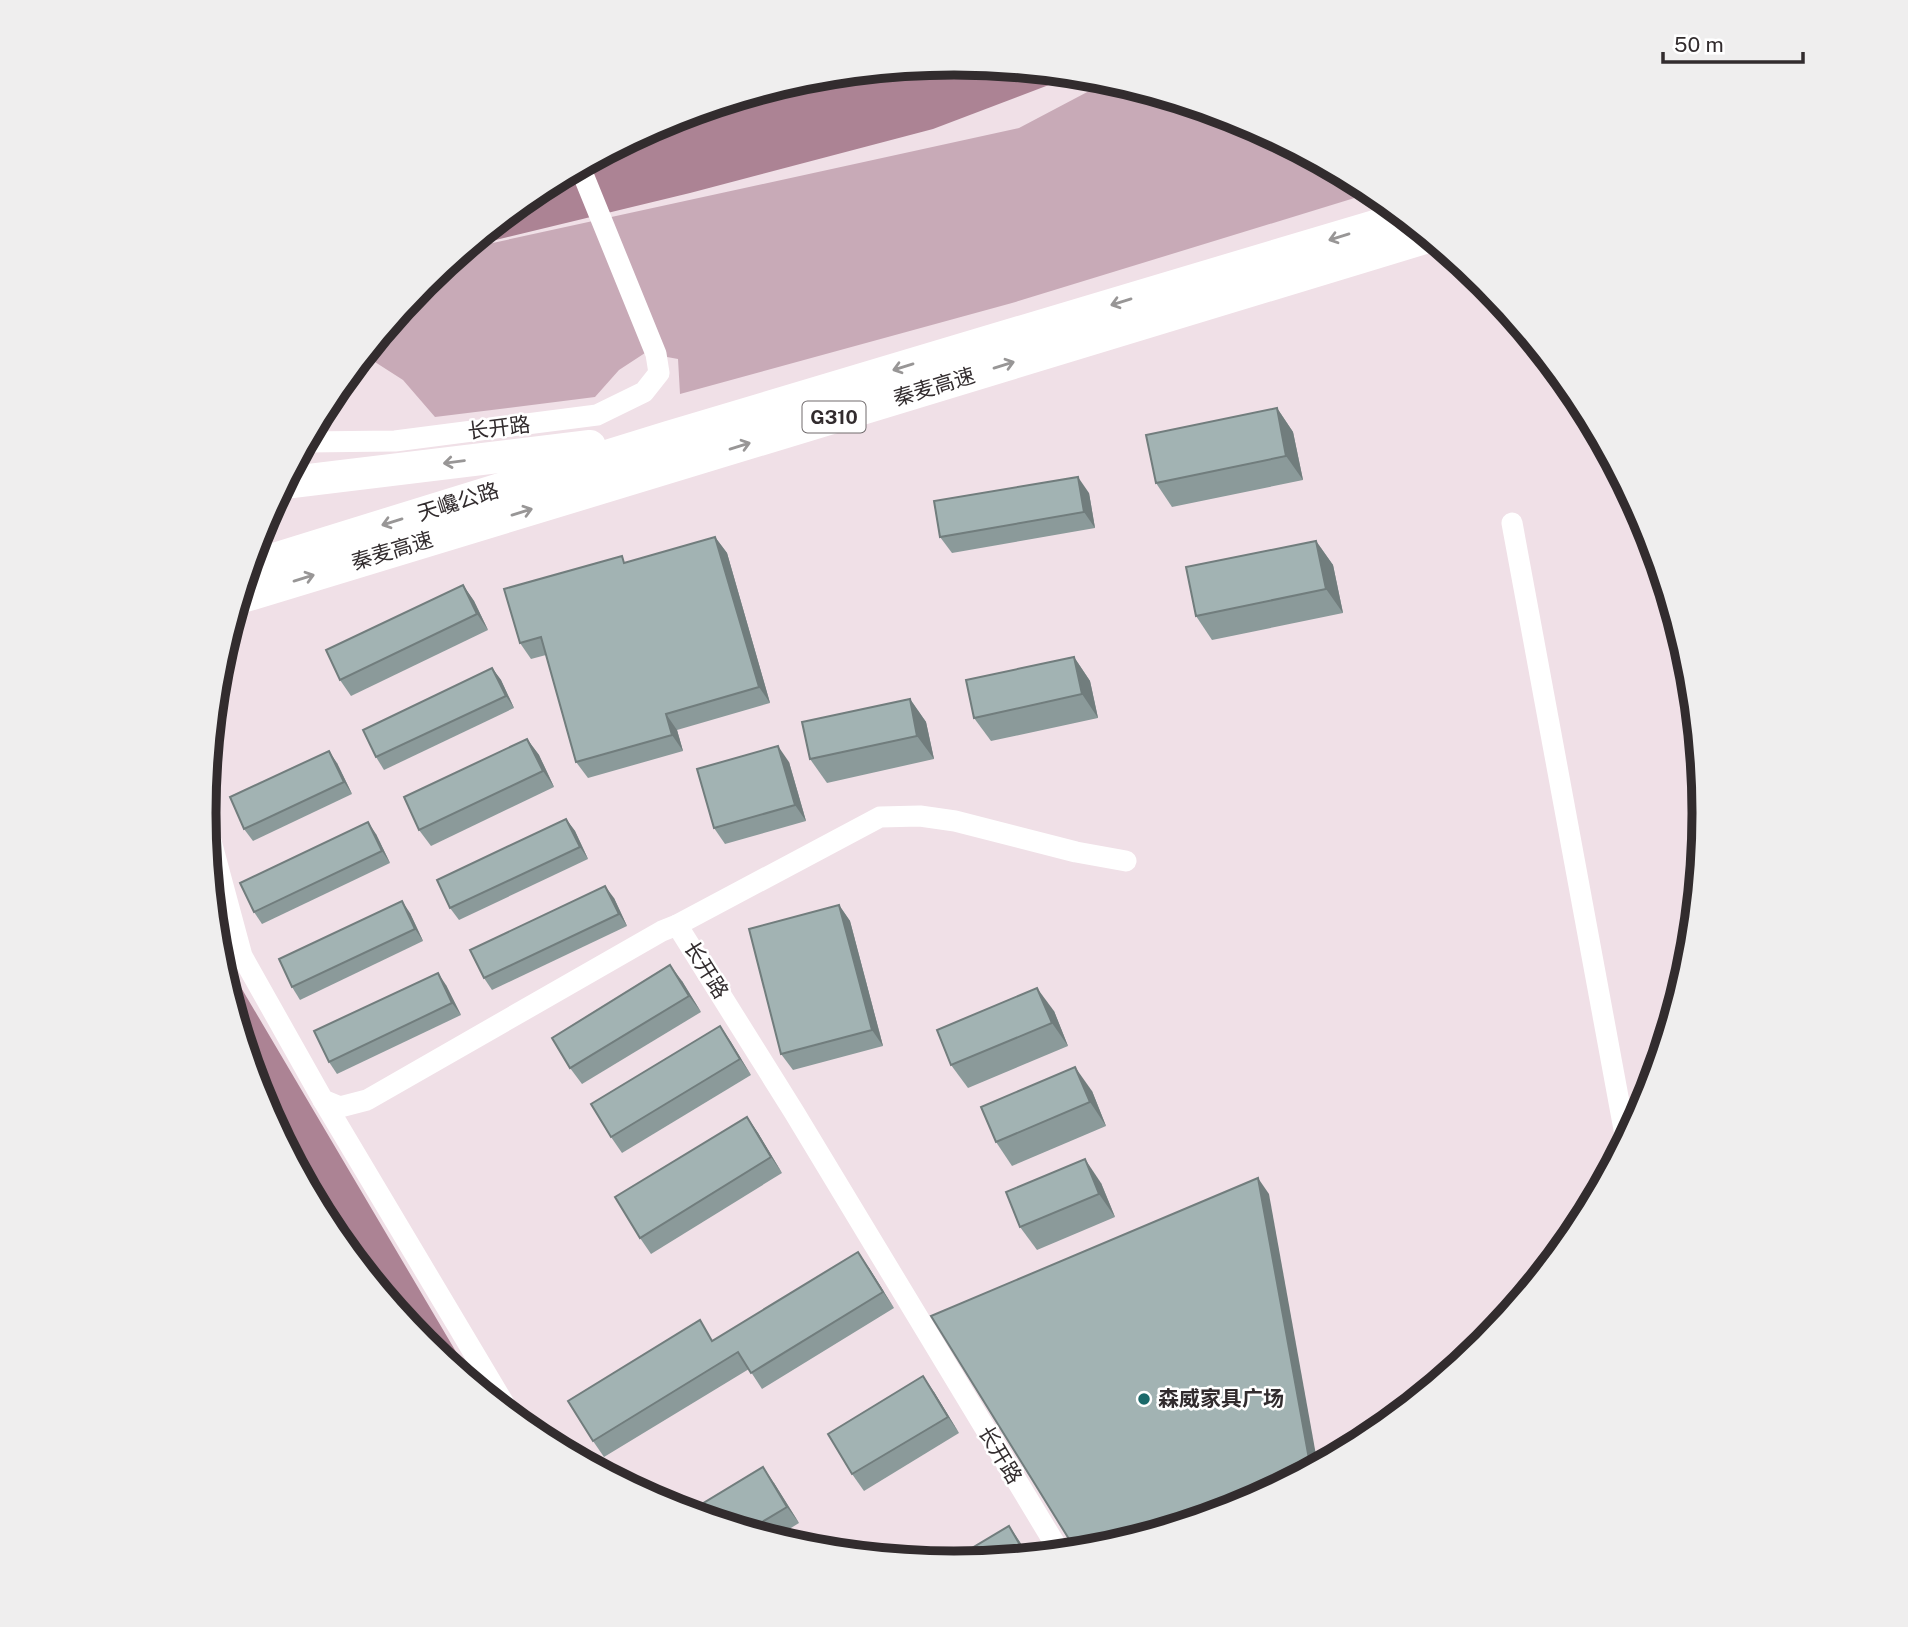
<svg xmlns="http://www.w3.org/2000/svg" width="1908" height="1627" font-family="'Public Sans','Noto Sans SC',sans-serif">
	<style>
		.green { fill: #c8aab7 }
		.water { fill: #ac8394 }
		.lines { fill: none; stroke-linecap: round; stroke-linejoin: round }
		.minor { stroke: #fff; stroke-width: 21 }
		.highway { stroke: #fff; stroke-width: 32 }
		.wall { fill: #8b9a9a }
		.shaded-wall { fill: #717d7d }
		.building { fill: #a2b3b3; stroke: #717d7d; stroke-width: 2 }
		.oneway { stroke: #989696 }
		.poi-dot { fill: #1b696a; stroke: #fff; stroke-width: 2.5 }
		.labels { text-anchor: middle; stroke-width: 5; stroke-linejoin: round; paint-order: stroke }
		.shield { fill: #fff; stroke: #706b6d; stroke-width: 2 }
		.shield-label { font-size: 19px; font-weight: bold; fill: #322c2e }
		.street-label { font-size: 21px; fill: #322c2e; stroke: #fff }
		.poi-label { font-size: 21px; font-weight: bold; fill: #322c2e; stroke: #fff; text-anchor: start }
		.rim { fill: none; stroke: #322c2e; stroke-width: 9 }
	</style>
	<rect width="100%" height="100%" fill="#f0e0e7"/>
	<polygon class="green" points="1110,80 1242,120 1374,192 1012,303 680,394 678,359 645,353 619,370 595,397 435,417 403,380 364,355 424,283 465,249 1019,128"/>
	<g class="water">
		<polygon points="954,63 1075,75 933,129 690,193 467,247 537,189 667,120 808,77"/>
		<polygon points="213,910 236,979 478,1389 423,1344 330,1230 260,1100 218,960"/>
	</g>
	<g class="lines">
		<g class="minor">
			<polyline points="306,442 395,441 597,415 644,392 659,373 656,354 580,167"/>
			<polyline points="1512,523 1626,1140"/>
			<polyline points="204,815 242,956 323,1100 340,1107 367,1100 662,931 677,925 794,1112 1061,1554"/>
			<polyline points="677,925 880,817 920,816 955,821 1076,852 1126,861"/>
			<polyline points="323,1100 512,1417"/>
		</g>
		<g class="highway">
			<polyline points="284,483 590,446"/>
			<polyline points="248,567 668,437 1405,217"/>
			<polyline points="239,598 1428,237"/>
		</g>
	</g>
	<g class="wall">
		<polygon points="1277,408 1293,432 1303,480 1172,507 1156,483"/>
		<polygon points="1089,493 1095,528 952,553 940,537"/>
		<polygon points="715,537 727,553 770,703 677,730 683,751 588,778 576,762 546,655 531,659 520,643 627,563"/>
		<polygon points="1316,541 1333,565 1343,613 1212,640 1196,616"/>
		<polygon points="463,585 474,601 488,630 351,696 340,680"/>
		<polygon points="1074,657 1090,681 1098,718 991,741 974,718"/>
		<polygon points="492,668 501,680 514,708 384,770 376,757"/>
		<polygon points="910,699 926,722 934,759 827,783 810,759"/>
		<polygon points="527,739 539,755 554,787 431,846 419,830"/>
		<polygon points="789,762 806,821 725,844 714,828"/>
		<polygon points="337,763 352,794 253,841 244,829"/>
		<polygon points="566,819 575,831 588,859 459,920 450,908"/>
		<polygon points="376,834 390,863 262,924 254,912"/>
		<polygon points="614,898 627,926 492,990 484,978"/>
		<polygon points="839,905 850,921 883,1046 793,1070 781,1054"/>
		<polygon points="410,913 423,941 300,1000 292,987"/>
		<polygon points="682,981 701,1012 582,1084 570,1068"/>
		<polygon points="446,985 461,1015 337,1074 329,1062"/>
		<polygon points="1054,1011 1068,1046 968,1088 951,1065"/>
		<polygon points="720,1026 751,1075 622,1153 611,1137"/>
		<polygon points="1092,1091 1106,1126 1012,1166 996,1142"/>
		<polygon points="747,1117 758,1133 782,1173 651,1254 640,1238"/>
		<polygon points="1101,1183 1115,1217 1037,1250 1020,1227"/>
		<polygon points="869,1268 894,1308 762,1389 749,1369 604,1457 593,1441 713,1340"/>
		<polygon points="934,1392 959,1433 864,1491 852,1474"/>
		<polygon points="774,1483 799,1523 773,1539 687,1513"/>
	</g>
	<g class="shaded-wall">
		<polygon points="1277,408 1293,432 1303,480 1286,456"/>
		<polygon points="1078,477 1089,493 1095,528 1084,512"/>
		<polygon points="715,537 727,553 770,703 759,687"/>
		<polygon points="1316,541 1333,565 1343,613 1326,589"/>
		<polygon points="463,585 474,601 488,630 477,614"/>
		<polygon points="1074,657 1090,681 1098,718 1082,694"/>
		<polygon points="492,668 501,680 514,708 506,696"/>
		<polygon points="910,699 926,722 934,759 917,736"/>
		<polygon points="666,714 677,730 683,751 672,735"/>
		<polygon points="527,739 539,755 554,787 543,771"/>
		<polygon points="778,746 789,762 806,821 795,805"/>
		<polygon points="329,751 337,763 352,794 344,782"/>
		<polygon points="566,819 575,831 588,859 580,847"/>
		<polygon points="368,822 376,834 390,863 382,851"/>
		<polygon points="605,886 614,898 627,926 619,914"/>
		<polygon points="402,901 410,913 423,941 415,929"/>
		<polygon points="839,905 850,921 883,1046 872,1030"/>
		<polygon points="670,965 682,981 701,1012 689,996"/>
		<polygon points="438,973 446,985 461,1015 452,1003"/>
		<polygon points="1037,988 1054,1011 1068,1046 1052,1023"/>
		<polygon points="720,1026 731,1042 751,1075 740,1059"/>
		<polygon points="1075,1067 1092,1091 1106,1126 1090,1102"/>
		<polygon points="747,1117 758,1133 782,1173 771,1157"/>
		<polygon points="1085,1159 1101,1183 1115,1217 1099,1194"/>
		<polygon points="1258,1178 1269,1194 1318,1466 1311,1470"/>
		<polygon points="858,1252 869,1268 894,1308 883,1292"/>
		<polygon points="923,1376 934,1392 959,1433 948,1417"/>
		<polygon points="763,1467 774,1483 799,1523 787,1507"/>
		<polygon points="1009,1526 1020,1542 1029,1557 1027,1557"/>
	</g>
	<g class="building">
		<polygon points="1277,408 1286,456 1156,483 1146,435"/>
		<polygon points="1078,477 1084,512 940,537 934,501"/>
		<polygon points="715,537 759,687 666,714 672,735 576,762 541,637 520,643 504,589 622,556 624,563"/>
		<polygon points="1316,541 1326,589 1196,616 1186,567"/>
		<polygon points="463,585 477,614 340,680 326,650"/>
		<polygon points="1074,657 1082,694 974,718 966,680"/>
		<polygon points="492,668 506,696 376,757 363,730"/>
		<polygon points="910,699 917,736 810,759 802,722"/>
		<polygon points="527,739 543,771 419,830 404,797"/>
		<polygon points="778,746 795,805 714,828 697,769"/>
		<polygon points="329,751 344,782 244,829 230,797"/>
		<polygon points="566,819 580,847 450,908 437,880"/>
		<polygon points="368,822 382,851 254,912 240,883"/>
		<polygon points="605,886 619,914 484,978 470,950"/>
		<polygon points="402,901 415,929 292,987 279,959"/>
		<polygon points="839,905 872,1030 781,1054 749,929"/>
		<polygon points="670,965 689,996 570,1068 552,1038"/>
		<polygon points="438,973 452,1003 329,1062 314,1031"/>
		<polygon points="1037,988 1052,1023 951,1065 937,1030"/>
		<polygon points="720,1026 740,1059 611,1137 591,1104"/>
		<polygon points="1075,1067 1090,1102 996,1142 981,1107"/>
		<polygon points="747,1117 771,1157 640,1238 615,1197"/>
		<polygon points="1085,1159 1099,1194 1020,1227 1006,1192"/>
		<polygon points="1258,1178 1311,1470 1241,1507 1100,1550 1077,1552 931,1316"/>
		<polygon points="858,1252 883,1292 751,1373 738,1352 593,1441 568,1401 700,1320 712,1341"/>
		<polygon points="923,1376 948,1417 852,1474 828,1434"/>
		<polygon points="763,1467 787,1507 747,1531 687,1513"/>
		<polygon points="1009,1526 1027,1557 954,1564 947,1563"/>
	</g>
	<defs><path id="oneway-shaft" d="M-6 0H5M1.5-3L5.5 0L1.5 3" fill="none" stroke-width="1.6" stroke-linecap="round" stroke-linejoin="round" transform="scale(1.75)"/></defs>
	<g class="oneway">
		<use href="#oneway-shaft" transform="translate(1339 237) rotate(163)"/>
		<use href="#oneway-shaft" transform="translate(1121 302) rotate(163)"/>
		<use href="#oneway-shaft" transform="translate(1004 365) rotate(-17)"/>
		<use href="#oneway-shaft" transform="translate(903 367) rotate(163)"/>
		<use href="#oneway-shaft" transform="translate(740 446) rotate(-17)"/>
		<use href="#oneway-shaft" transform="translate(454 462) rotate(173)"/>
		<use href="#oneway-shaft" transform="translate(522 512) rotate(-17)"/>
		<use href="#oneway-shaft" transform="translate(392 522) rotate(163)"/>
		<use href="#oneway-shaft" transform="translate(304 578) rotate(-17)"/>
	</g>
	<circle class="poi-dot" cx="1144" cy="1399" r="7"/>
	<g class="labels">
		<rect class="shield" x="802.5" y="401.5" width="63" height="31" rx="5"/>
		<g class="shield-label">
			<text x="834" y="424">G310</text>
		</g>
		<g class="street-label">
			<text transform="translate(934 387) rotate(-17)" y="7">秦麦高速</text>
			<text transform="translate(499 428) rotate(-7)" y="7">长开路</text>
			<text transform="translate(458 502) rotate(-17)" y="7">天巉公路</text>
			<text transform="translate(392 551) rotate(-17)" y="7">秦麦高速</text>
			<text transform="translate(706 970) rotate(58)" y="7">长开路</text>
			<text transform="translate(1000 1455) rotate(59)" y="7">长开路</text>
		</g>
		<g class="poi-label">
			<text x="1158" y="1406">森威家具广场</text>
		</g>
	</g>
	<path d="M0 0H1908V1627H0ZM216 813a738 738 0 1 1 1476 0a738 738 0 1 1-1476 0Z" fill="#efeeee" fill-rule="evenodd"/>
	<path class="rim" d="M216 813a738 738 0 1 1 1476 0a738 738 0 1 1-1476 0Z"/>
	<path d="M1663 52v10h140v-10" fill="none" stroke="#322c2e" stroke-width="3.5"/>
	<text x="1674" y="52" font-size="21" fill="#322c2e" stroke="#ffffff" stroke-width="5" paint-order="stroke">50 m</text>
</svg>
